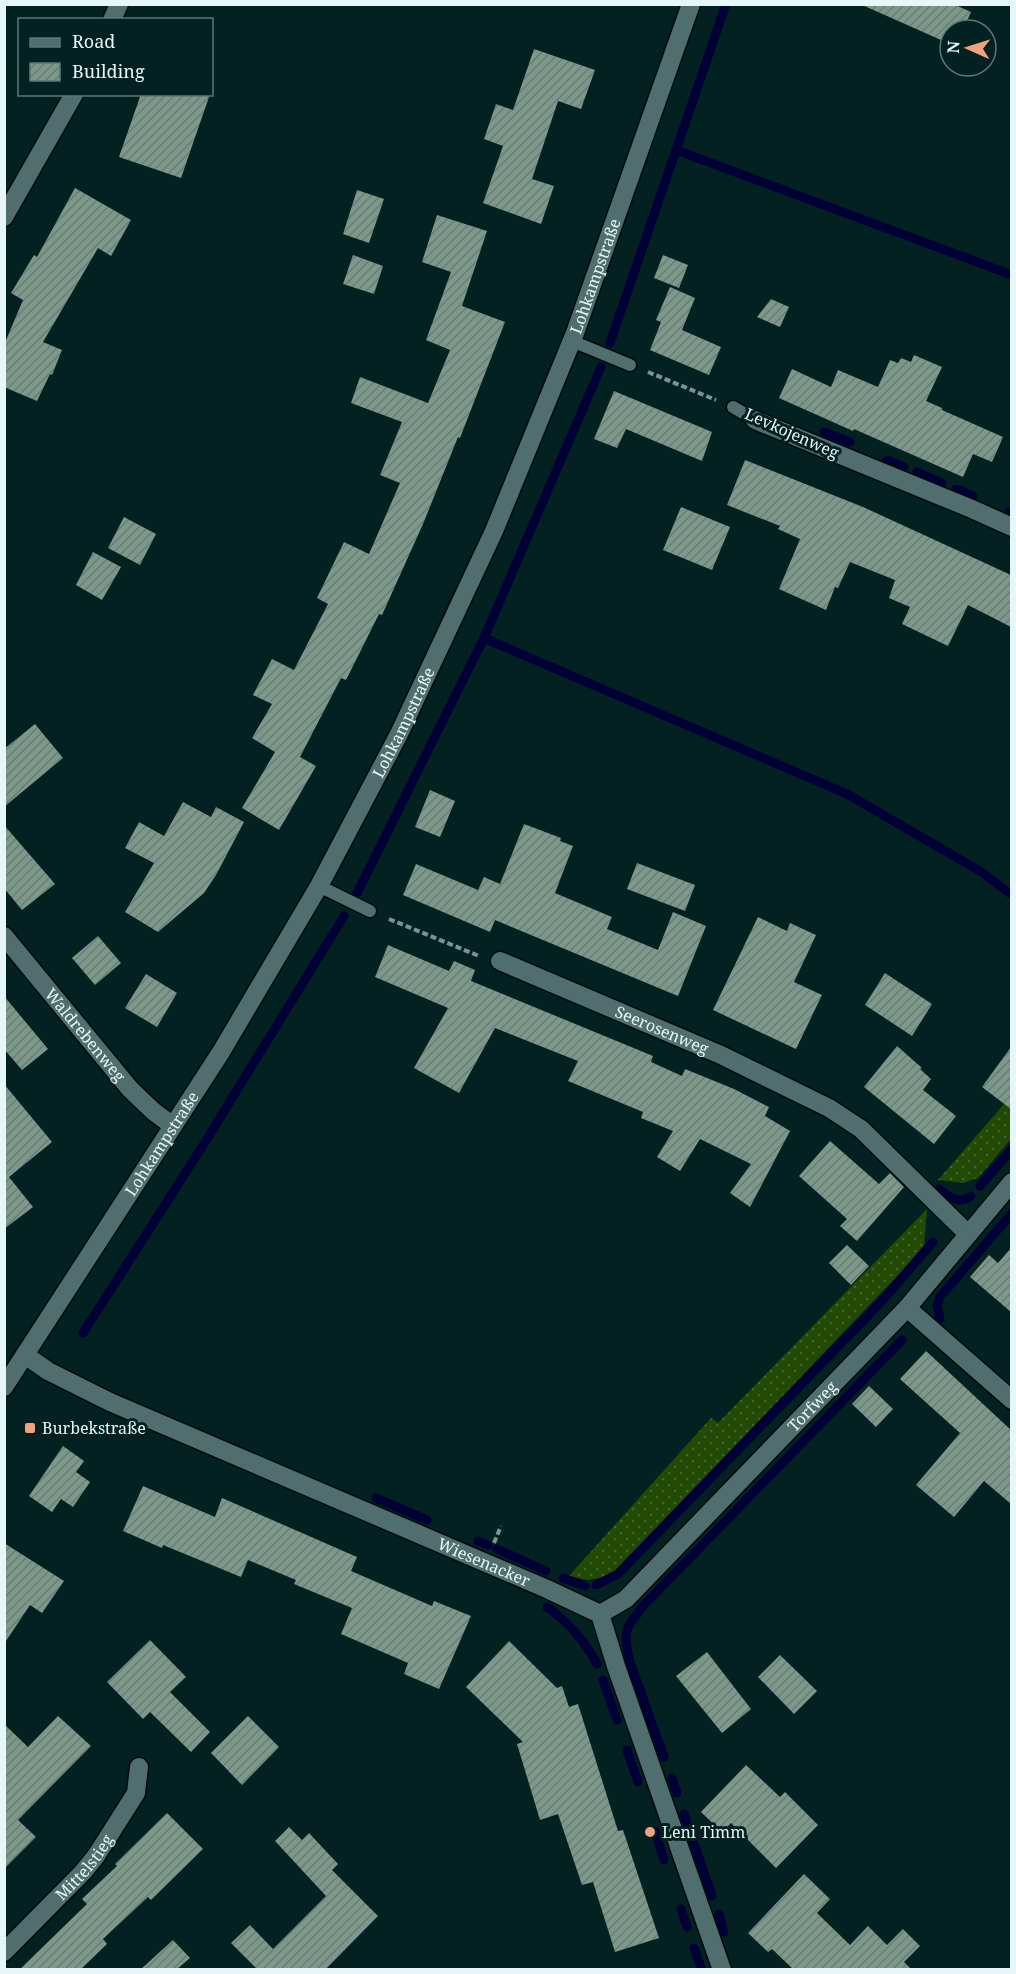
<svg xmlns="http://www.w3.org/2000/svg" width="1016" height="1974" font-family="'Noto Serif',serif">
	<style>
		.grass { fill: url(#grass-dots) }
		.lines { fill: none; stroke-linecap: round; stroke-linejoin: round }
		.stream { stroke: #000037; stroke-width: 9 }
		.building { fill: url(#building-hatch) }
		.lane-casing { stroke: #000a0a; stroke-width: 15 }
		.street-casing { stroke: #000a0a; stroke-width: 21 }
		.secondary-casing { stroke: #000a0a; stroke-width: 21 }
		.path { stroke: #7c9393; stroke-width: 4; stroke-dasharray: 6 3; stroke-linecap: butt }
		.lane { stroke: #506e6e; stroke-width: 12 }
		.street { stroke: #506e6e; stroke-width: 18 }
		.secondary { stroke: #506e6e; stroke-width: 18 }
		.poi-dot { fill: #f1a17d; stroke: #032121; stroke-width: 2 }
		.labels { text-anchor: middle; stroke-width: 6; stroke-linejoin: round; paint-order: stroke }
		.street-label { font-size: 16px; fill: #e7f7f7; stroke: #032121 }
		.poi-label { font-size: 16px; fill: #e7f7f7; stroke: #032121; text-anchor: start }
	</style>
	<defs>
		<pattern id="grass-dots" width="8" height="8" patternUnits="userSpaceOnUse" patternTransform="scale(1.5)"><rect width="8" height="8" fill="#224a04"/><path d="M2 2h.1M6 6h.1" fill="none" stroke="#426529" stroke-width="1.8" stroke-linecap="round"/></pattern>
		<pattern id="building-hatch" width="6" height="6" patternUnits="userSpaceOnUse" patternTransform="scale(1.5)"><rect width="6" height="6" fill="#7d988b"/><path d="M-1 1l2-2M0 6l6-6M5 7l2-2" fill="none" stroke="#697d74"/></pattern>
	</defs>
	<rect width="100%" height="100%" fill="#032121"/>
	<g class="grass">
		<polygon points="1011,1096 1011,1139 978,1178 963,1183 938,1180"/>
		<polygon points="927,1209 924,1248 610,1576 588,1580 569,1576 711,1418 718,1423"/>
	</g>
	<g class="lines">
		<g class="stream">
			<polyline points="676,150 1012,275"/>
			<polyline points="610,343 726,4"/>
			<polyline points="824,432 850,442"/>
			<polyline points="887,460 904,467"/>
			<polyline points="917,472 942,483"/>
			<polyline points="956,489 973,496"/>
			<polyline points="1009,512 1012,513"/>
			<polyline points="484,638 847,794 980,871 1012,895"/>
			<polyline points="357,893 484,638 601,367"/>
			<polyline points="980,1186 1012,1149"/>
			<path d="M939,1189C949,1197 959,1205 971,1196"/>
			<polyline points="940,1319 937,1305 940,1297 1012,1213"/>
			<polyline points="83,1333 202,1147 344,916"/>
			<polyline points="376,1498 427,1520"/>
			<polyline points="478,1541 488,1545"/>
			<polyline points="497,1549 546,1571"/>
			<polyline points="563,1578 585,1586"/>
			<polyline points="596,1585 618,1574 882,1301 933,1242"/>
			<path d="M547,1607C569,1622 584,1640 597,1664"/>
			<polyline points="603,1680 617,1720"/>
			<polyline points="627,1750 638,1782"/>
			<polyline points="664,1757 629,1659 627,1646 626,1635 629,1625 644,1605 902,1340"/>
			<polyline points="672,1778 677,1793"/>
			<polyline points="684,1814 712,1896"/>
			<polyline points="655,1831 664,1860"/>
			<polyline points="681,1909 687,1927"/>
			<polyline points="719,1914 724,1932"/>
			<polyline points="694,1948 702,1970"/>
		</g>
	</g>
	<g class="building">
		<polygon points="860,4 953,4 971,12 963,30 950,30 950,44"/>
		<polygon points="534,49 595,70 581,109 558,101 532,179 554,186 541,224 483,203 503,146 484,139 496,104 513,110"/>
		<polygon points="141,94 210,94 181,178 119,157"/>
		<polygon points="75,188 131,220 111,256 98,248 43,342 62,350 52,375 50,374 37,401 4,387 4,345 23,300 11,293 34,255 37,257"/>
		<polygon points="357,190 384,199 369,243 343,234"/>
		<polygon points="437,215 487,231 462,306 505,322 460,438 458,437 423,524 382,615 379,614 346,680 341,678 300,757 316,766 279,830 242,808 275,752 252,738 272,704 253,695 272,659 294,670 328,604 317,598 344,542 369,554 400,483 380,475 402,422 351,403 360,377 428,403 450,350 426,340 451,272 422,262"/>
		<polygon points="353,255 383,266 374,294 343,284"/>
		<polygon points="663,255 688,265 679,288 654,278"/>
		<polygon points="670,287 695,298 682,330 721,347 709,375 650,350 661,322 656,320"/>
		<polygon points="771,299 789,307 780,327 757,317"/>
		<polygon points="914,355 942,367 926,401 942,408 942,410 1003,437 992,462 973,454 963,477 854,429 853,431 779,398 792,369 831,387 838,370 878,387 890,360 898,363 901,358 911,362"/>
		<polygon points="614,391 712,432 702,461 626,429 617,448 594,439"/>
		<polygon points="745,460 863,507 1011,575 1011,627 968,605 948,646 902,624 910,607 889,598 895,580 850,562 838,588 835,587 826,610 779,589 800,539 778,529 780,526 727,505"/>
		<polygon points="681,507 730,527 712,570 663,550"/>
		<polygon points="124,517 156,534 140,565 108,548"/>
		<polygon points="93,552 121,567 102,600 76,585"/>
		<polygon points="35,724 63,758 4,807 4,749"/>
		<polygon points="430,790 455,801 440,837 415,827"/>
		<polygon points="183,802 211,817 216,807 244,822 216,875 204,893 158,932 125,912 154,863 125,848 139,822 164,836"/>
		<polygon points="524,824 561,838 560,841 573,846 555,893 612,917 607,929 658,950 673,912 706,926 678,996 495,920 490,932 403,895 416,864 478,890 484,877 500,884"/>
		<polygon points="4,825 55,884 22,910 4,888"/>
		<polygon points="637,863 695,885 685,911 627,889"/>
		<polygon points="758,917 787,931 790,923 816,935 794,982 822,995 796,1049 713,1010"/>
		<polygon points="98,936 121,963 95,985 72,958"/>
		<polygon points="388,945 449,971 454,961 475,970 471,981 653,1056 651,1062 682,1076 685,1069 734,1089 769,1107 765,1116 790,1131 750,1207 730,1193 751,1164 700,1139 680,1171 657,1157 673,1131 641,1118 643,1112 568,1081 578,1061 495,1028 459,1093 414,1068 448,1008 375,977"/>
		<polygon points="885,973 932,1004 912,1036 865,1005"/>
		<polygon points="146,974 177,993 157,1027 125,1008"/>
		<polygon points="4,996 48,1049 22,1070 4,1049"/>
		<polygon points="897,1046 922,1068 920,1069 931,1079 923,1090 956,1116 934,1144 864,1087"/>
		<polygon points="1011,1047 1011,1109 982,1087"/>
		<polygon points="4,1084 52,1142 9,1177 33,1207 4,1229"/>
		<polygon points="830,1141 879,1184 890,1173 904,1187 857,1241 840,1226 847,1219 799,1176"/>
		<polygon points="847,1245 869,1266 851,1285 829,1263"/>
		<polygon points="1011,1248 1011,1312 970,1277 989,1255 998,1263"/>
		<polygon points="926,1351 1011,1430 1011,1504 984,1481 954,1517 916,1485 960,1433 900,1379"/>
		<polygon points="869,1386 893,1409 876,1427 852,1404"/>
		<polygon points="63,1446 84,1461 76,1472 90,1482 73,1507 61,1499 52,1512 29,1496"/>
		<polygon points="143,1486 215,1517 222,1498 357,1557 351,1571 432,1606 434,1601 471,1616 439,1689 404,1674 408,1663 341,1634 352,1608 294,1584 296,1580 248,1560 241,1577 163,1545 162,1548 123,1531"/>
		<polygon points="4,1543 64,1581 42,1613 30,1605 4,1644"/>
		<polygon points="150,1640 186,1677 170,1692 210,1732 191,1752 150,1712 143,1719 107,1682"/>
		<polygon points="509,1641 557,1688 562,1686 569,1707 578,1704 618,1831 623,1830 659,1938 615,1952 593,1882 582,1885 558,1814 540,1820 517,1744 523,1742 466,1687"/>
		<polygon points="707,1652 751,1709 722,1733 676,1676"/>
		<polygon points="780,1655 817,1691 794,1714 758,1677"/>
		<polygon points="58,1716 91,1746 18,1820 36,1837 4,1869 4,1724 28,1747"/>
		<polygon points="248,1716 279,1747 242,1785 211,1753"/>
		<polygon points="746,1765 780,1797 785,1792 818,1825 776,1868 731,1823 722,1832 701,1812"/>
		<polygon points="167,1813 203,1849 151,1900 148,1897 103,1939 107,1944 80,1970 19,1970 87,1904 82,1899 117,1866 115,1864"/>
		<polygon points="289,1827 302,1840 309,1833 338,1864 332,1870 378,1916 325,1970 254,1970 256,1968 231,1943 250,1925 273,1949 326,1896 275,1841"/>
		<polygon points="804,1874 830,1899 817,1913 850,1945 868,1926 887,1945 903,1929 920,1946 904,1962 912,1970 794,1970 772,1949 768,1952 748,1933"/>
		<polygon points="173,1940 190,1958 176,1970 140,1970"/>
	</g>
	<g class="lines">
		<defs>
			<g id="lane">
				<polyline points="572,341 630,365"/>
				<polyline points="733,407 755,420"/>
				<polyline points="319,886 370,911"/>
			</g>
			<g id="street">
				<polyline points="112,20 119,4"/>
				<polyline points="4,217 74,94"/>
				<polyline points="755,420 972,509 1012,527"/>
				<path id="s1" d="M4,936L130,1089L153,1111L173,1126"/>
				<path id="s2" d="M500,961L721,1055L829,1108L861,1129L967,1233"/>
				<polyline points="907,1308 1012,1400"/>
				<path id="s3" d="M25,1355L48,1371L110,1402L547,1589L600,1614L616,1666L722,1970"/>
				<path id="s4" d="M600,1614L626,1599L907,1308L1012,1182"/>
				<path id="s5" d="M4,1952L83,1872L96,1856L136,1793L139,1767"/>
			</g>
			<g id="secondary">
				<path id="s6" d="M4,1387L221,1052L319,886L399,734L494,531L575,333L691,4"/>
			</g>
		</defs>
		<use href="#lane" class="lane-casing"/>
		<use href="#street" class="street-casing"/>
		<use href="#secondary" class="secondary-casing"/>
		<g class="path">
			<polyline points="648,372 716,400"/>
			<polyline points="389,919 479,956"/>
			<polyline points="494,1543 501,1526"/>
		</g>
		<use href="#lane" class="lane"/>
		<use href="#street" class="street"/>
		<use href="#secondary" class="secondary"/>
	</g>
	<g class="poi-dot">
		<rect x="24" y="1422" width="12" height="12" rx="3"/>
		<circle cx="650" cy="1832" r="6"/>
	</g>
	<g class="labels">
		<g class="street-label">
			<text dy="6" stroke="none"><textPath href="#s6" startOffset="1262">Lohkampstraße</textPath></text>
			<text transform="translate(792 433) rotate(24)" y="6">Levkojenweg</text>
			<text dy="6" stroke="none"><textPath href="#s6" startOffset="776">Lohkampstraße</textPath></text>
			<text dy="6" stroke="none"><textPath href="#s2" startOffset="176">Seerosenweg</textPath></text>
			<text dy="6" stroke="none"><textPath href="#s1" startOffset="128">Waldrebenweg</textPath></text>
			<text dy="6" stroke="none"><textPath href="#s6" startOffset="290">Lohkampstraße</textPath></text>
			<text dy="6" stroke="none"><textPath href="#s4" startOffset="298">Torfweg</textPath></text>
			<text dy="6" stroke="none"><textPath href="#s3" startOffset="504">Wiesenacker</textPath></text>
			<text dy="6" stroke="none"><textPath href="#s5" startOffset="117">Mittelstieg</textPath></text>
		</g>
		<g class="poi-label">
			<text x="42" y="1434">Burbekstraße</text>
			<text x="662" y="1838">Leni Timm</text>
		</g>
	</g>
	<rect width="1016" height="1974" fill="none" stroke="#e7f7f7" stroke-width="12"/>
	<rect x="18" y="18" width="195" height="78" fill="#032121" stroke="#5e7777" stroke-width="1.5"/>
	<rect x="30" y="38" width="30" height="9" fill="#506e6e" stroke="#5e7777" stroke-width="1.5"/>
	<text x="72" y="48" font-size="18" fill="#e7f7f7">Road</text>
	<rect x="30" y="63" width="30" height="18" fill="url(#building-hatch)" stroke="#5e7777" stroke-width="1.5"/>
	<text x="72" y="78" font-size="18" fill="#e7f7f7">Building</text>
	<g transform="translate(968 48) rotate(273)"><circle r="28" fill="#032121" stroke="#5e7777" stroke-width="1.5"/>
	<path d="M0-4.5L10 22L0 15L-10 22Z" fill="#f1a17d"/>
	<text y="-9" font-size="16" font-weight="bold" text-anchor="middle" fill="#e7f7f7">N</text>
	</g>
</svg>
